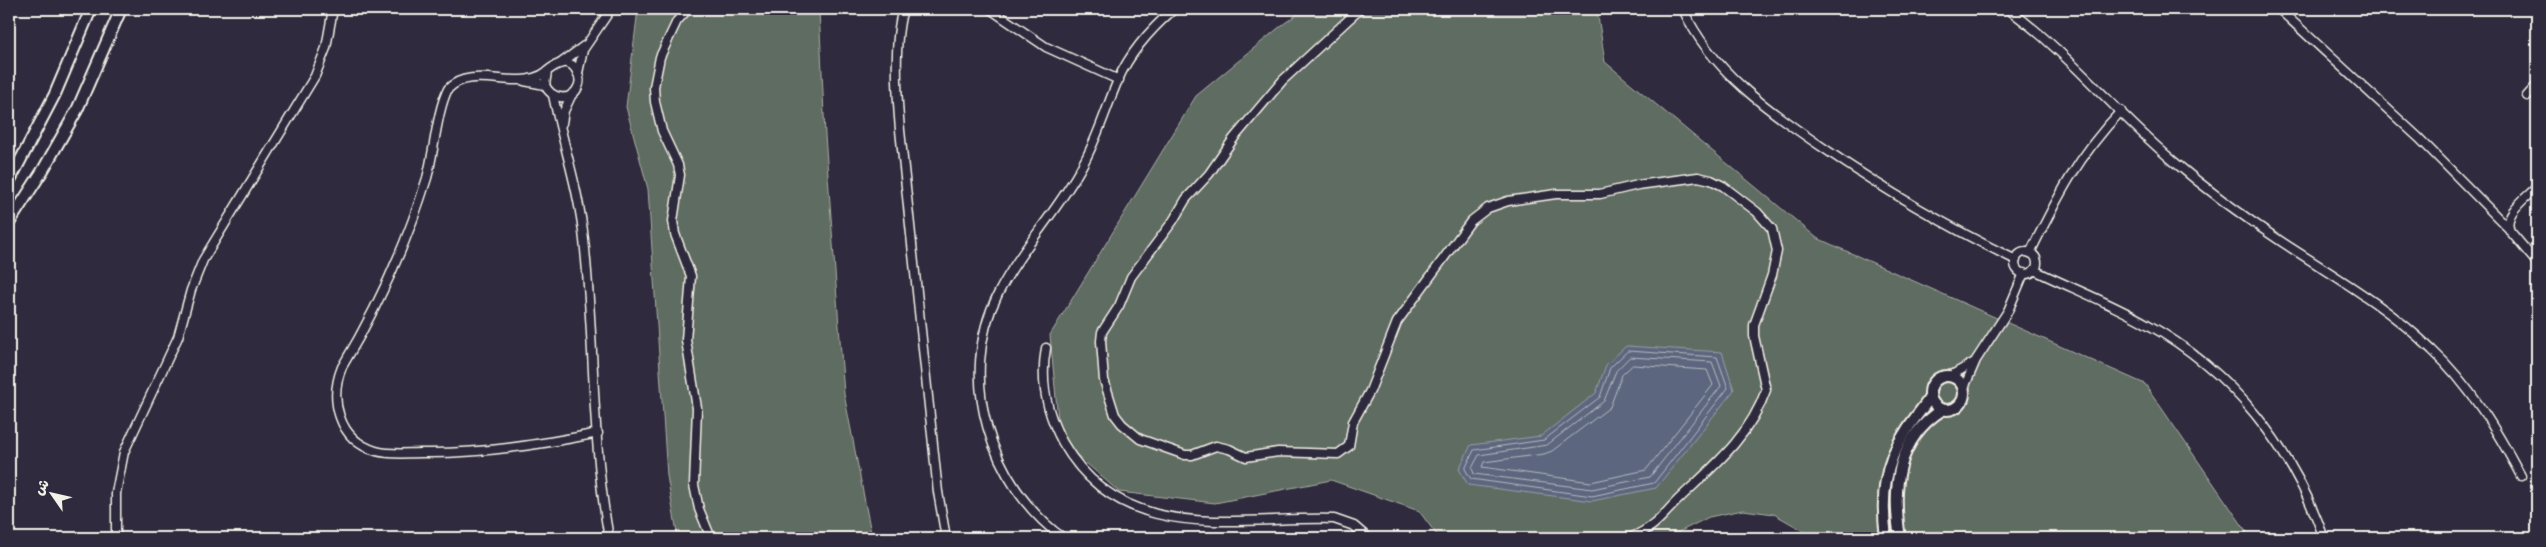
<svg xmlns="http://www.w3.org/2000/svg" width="2546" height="547" font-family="Delius,'Playpen Sans Arabic',sans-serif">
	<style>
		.green { fill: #5f6c62; stroke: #aaaea5 }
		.water { fill: #5b667e; stroke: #989ea8 }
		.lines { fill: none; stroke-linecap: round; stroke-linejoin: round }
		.shore { stroke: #b7b9be; stroke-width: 1 }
		.minor-casing { stroke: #f4f1e8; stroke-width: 11 }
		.tertiary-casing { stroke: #f4f1e8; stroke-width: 14 }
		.minor { stroke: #2f2a3d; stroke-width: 8 }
		.tertiary { stroke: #2f2a3d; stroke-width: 10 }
	</style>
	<rect width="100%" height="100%" fill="#2f2a3d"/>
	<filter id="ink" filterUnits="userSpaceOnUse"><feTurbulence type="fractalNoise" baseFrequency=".02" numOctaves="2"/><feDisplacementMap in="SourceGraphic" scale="10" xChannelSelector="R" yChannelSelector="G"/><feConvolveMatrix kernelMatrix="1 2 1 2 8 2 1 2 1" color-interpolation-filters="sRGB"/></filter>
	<g filter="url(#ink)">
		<g class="green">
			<polygon points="638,9 819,9 825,135 844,394 872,538 678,538 667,476 648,189 626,107"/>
			<polygon points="1305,9 1597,9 1605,62 1817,238 2145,384 2251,538 1816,538 1774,514 1743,510 1709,517 1667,538 1439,538 1419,511 1331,480 1215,503 1119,492 1060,440 1050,335 1196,96 1282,25"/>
		</g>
		<polygon class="water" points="1626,346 1722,352 1734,390 1656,488 1592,501 1468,485 1459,469 1471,445 1541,436 1596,393 1606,365"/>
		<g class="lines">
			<g class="shore">
				<polygon points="1628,351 1717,357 1728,388 1654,483 1592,496 1471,479 1465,469 1474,450 1544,440 1600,397 1610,368"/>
				<polygon points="1630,357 1712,362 1721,386 1650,477 1592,489 1474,474 1472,468 1479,455 1547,445 1604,401 1616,371"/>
				<polygon points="1633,365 1707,370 1713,385 1646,470 1591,482 1482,467 1484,462 1544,454 1552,451 1610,407 1622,375"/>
			</g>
			<defs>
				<g id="minor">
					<polyline points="688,9 677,21 660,57 654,87 655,102 662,131 678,165 680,175 673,221 675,234 691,276 686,340 697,408 694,485 699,509 711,538"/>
					<path d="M903,9C893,41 897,96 900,130L938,492L946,538"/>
					<polyline points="990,9 1046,47 1119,80"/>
					<path d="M1360,9L1283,80L1234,138L1209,174L1186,199L1173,221L1131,277L1119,306L1102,332L1101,341L1104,380L1115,415L1122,424L1140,439L1185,455H1192L1216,446L1229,449L1246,457L1278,452L1338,454L1349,446L1353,422L1370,391L1397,322L1471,221L1488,208L1508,201L1556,194H1600L1638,185L1698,177L1711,180L1723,186L1757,212L1772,229L1777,251L1772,275L1754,325V336L1766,390C1750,436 1715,465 1681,497C1660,517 1659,525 1630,538"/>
					<path d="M1683,9C1711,71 1770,112 1825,149C1886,191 1950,228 2016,260"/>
					<path d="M2008,9C2069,53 2115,112 2172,160C2207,190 2244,217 2282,242C2334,276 2387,306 2432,350C2470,385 2497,431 2521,476"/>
					<polyline points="2279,9 2419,138 2508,228"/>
					<polyline points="561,63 584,46"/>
					<path d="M547,72L545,85C551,99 571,103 578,87C580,83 580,77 577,72C570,56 556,64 546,72C540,77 529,80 521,80C498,81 465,70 448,89C437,110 434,153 427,178C406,246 378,307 342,367C329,399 338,440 376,451C390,455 406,453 421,453C481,454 540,445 598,433"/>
					<polyline points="578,73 583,50 611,9"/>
					<polyline points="524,81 545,85"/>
					<path d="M553,95C563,144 579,190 584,240C595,339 591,440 609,538"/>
					<polyline points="2527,96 2537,85"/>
					<polyline points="562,123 564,111 572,94"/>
					<path d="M2537,187C2526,198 2502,214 2510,231L2537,263"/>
					<circle cx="2026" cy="263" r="11"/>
					<path d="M2030,253C2057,198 2078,156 2121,111"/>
					<path d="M2034,270C2071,288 2111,303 2147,324C2232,371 2292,447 2324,538"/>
					<path d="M1046,348C1040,381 1047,414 1063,443C1123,547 1236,516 1334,519L1354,526L1368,538"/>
					<polyline points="1950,376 1973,363"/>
					<polyline points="1964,388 1976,360 2008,311 2024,273"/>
					<polyline points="116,538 116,493 124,452 178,337 191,290 203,260 315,76 326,48 333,9"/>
					<path d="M1063,538C990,485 956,377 998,294C1021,248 1059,210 1083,164C1098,137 1106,108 1118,80C1130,52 1151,29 1174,9"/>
				</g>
				<g id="tertiary">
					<polyline points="9,182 55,94 91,9"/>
					<polyline points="9,223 43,170 77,110 121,9"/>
					<circle cx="1947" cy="393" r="17"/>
					<path d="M1886,538C1881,499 1883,465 1906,431C1913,419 1923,409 1930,397"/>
					<path d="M1900,538C1892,489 1896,439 1942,410"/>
				</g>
			</defs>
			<use href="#minor" class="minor-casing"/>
			<use href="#tertiary" class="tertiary-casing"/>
			<use href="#minor" class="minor"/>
			<use href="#tertiary" class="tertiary"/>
		</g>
	</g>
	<rect width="2546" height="547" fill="none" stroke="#2f2a3d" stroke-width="30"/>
	<rect x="15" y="15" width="2516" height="517" fill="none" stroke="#f4f1e8" stroke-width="2" filter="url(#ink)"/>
	<g transform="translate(52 494) rotate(304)" stroke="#2f2a3d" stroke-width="4" paint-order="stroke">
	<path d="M0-4L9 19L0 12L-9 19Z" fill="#f4f1e8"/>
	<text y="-8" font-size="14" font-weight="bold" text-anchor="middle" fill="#f4f1e8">ش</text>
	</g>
</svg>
